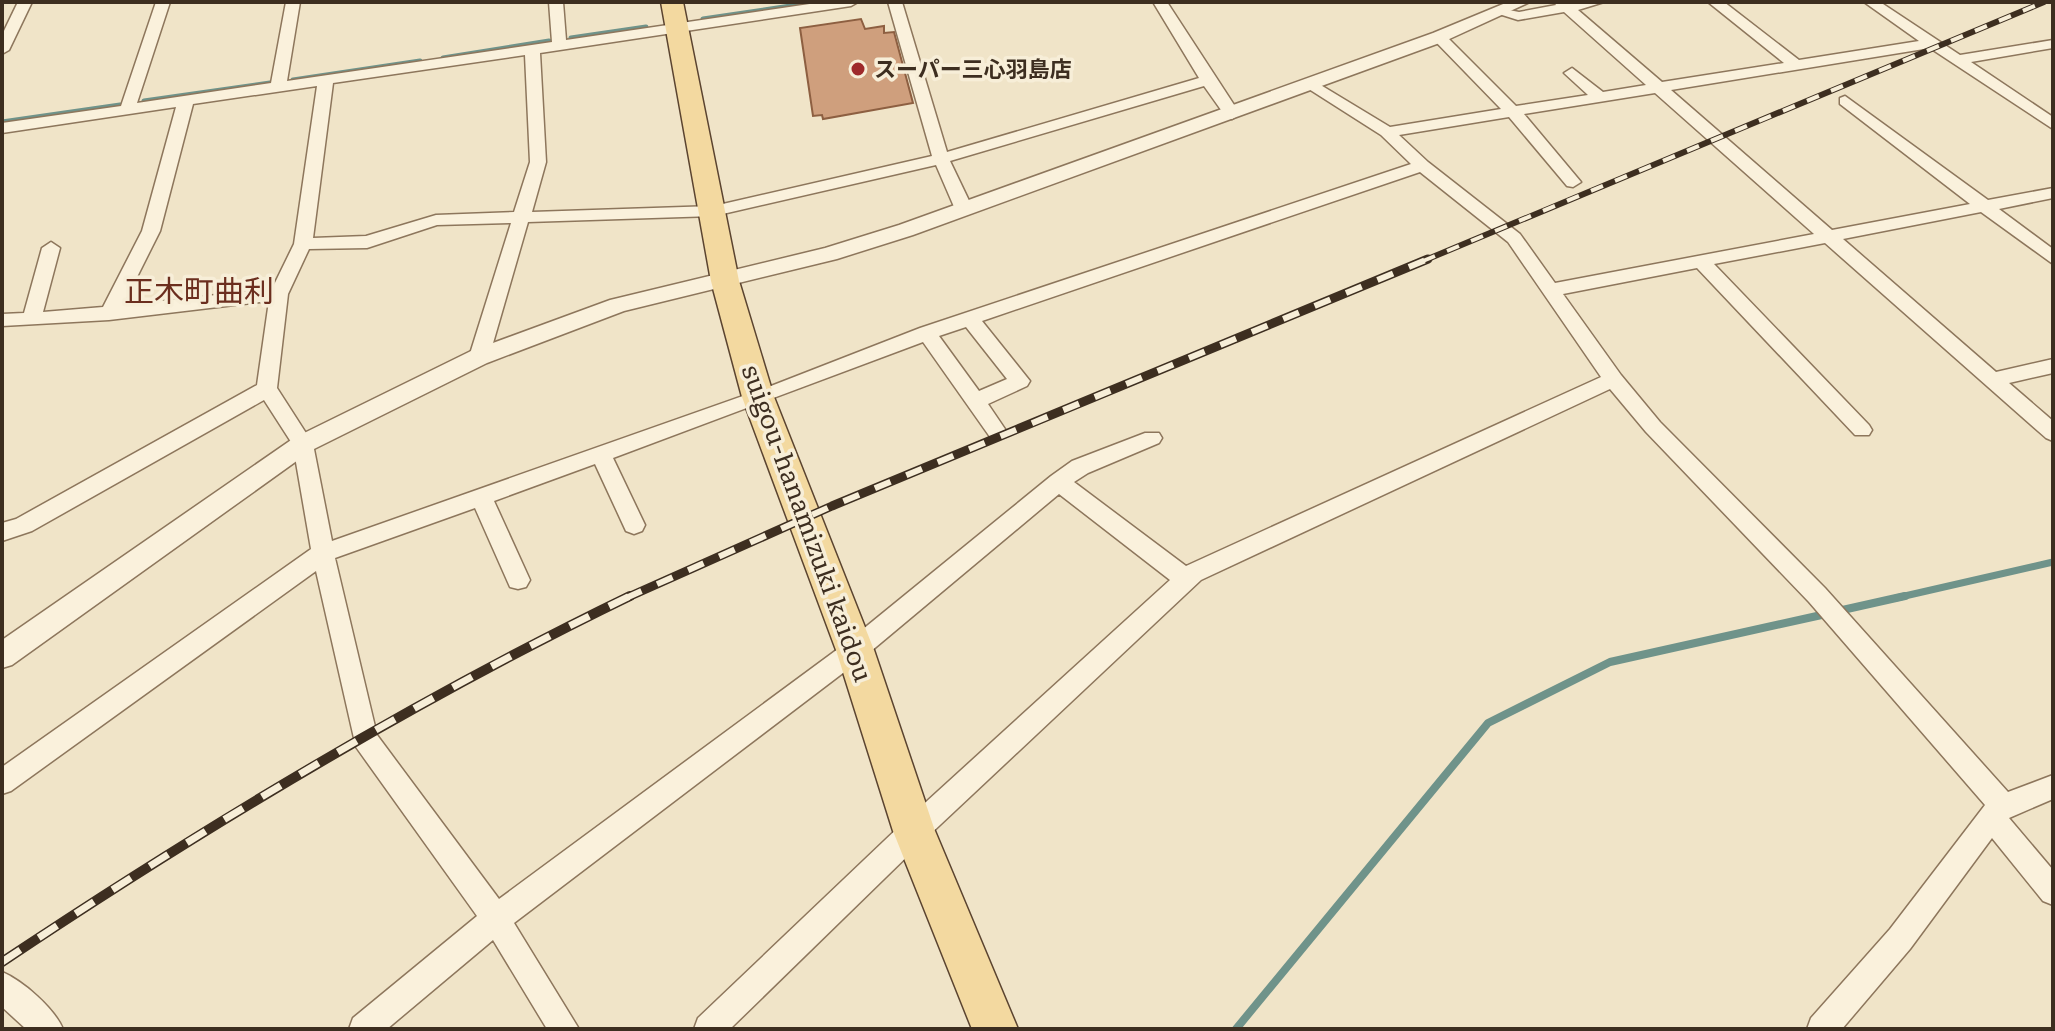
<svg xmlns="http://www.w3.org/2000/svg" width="2055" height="1031" font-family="'Roboto Serif','Noto Sans JP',serif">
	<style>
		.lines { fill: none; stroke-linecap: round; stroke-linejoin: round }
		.stream-far2 { stroke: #6f938a; stroke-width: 5 }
		.stream-far1 { stroke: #6f938a; stroke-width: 7 }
		.stream { stroke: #6f938a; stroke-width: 8 }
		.building { fill: #cf9f7d; stroke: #8d5f41; stroke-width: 2 }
		.minor-casing { stroke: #8d765c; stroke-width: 3 }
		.tertiary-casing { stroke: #8d765c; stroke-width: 3 }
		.primary-casing { stroke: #5b4430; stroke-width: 3 }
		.minor { fill: #faf1dc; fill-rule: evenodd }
		.tertiary { fill: #faf1dc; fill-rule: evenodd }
		.primary { fill: #f3d9a0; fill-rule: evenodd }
		.rail-far2-casing { stroke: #3d2e20; stroke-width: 6 }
		.rail-far1-casing { stroke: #3d2e20; stroke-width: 9 }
		.rail-casing { stroke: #3d2e20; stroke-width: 10 }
		.rail-far2 { stroke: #f7eed8; stroke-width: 4; stroke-dasharray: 13; stroke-linecap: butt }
		.rail-far1 { stroke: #f7eed8; stroke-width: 6; stroke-dasharray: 17; stroke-linecap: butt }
		.rail { stroke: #f7eed8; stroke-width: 7; stroke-dasharray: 22; stroke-linecap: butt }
		.poi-dot { fill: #9e2a2b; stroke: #f7eed8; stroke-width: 3 }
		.labels { text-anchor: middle; stroke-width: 7; stroke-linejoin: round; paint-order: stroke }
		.far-poi-label { font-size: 22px; font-weight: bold; fill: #3d2e20; stroke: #f7eed8; text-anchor: start }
		.street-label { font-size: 26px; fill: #3d2e20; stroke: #f7eed8 }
		.quarter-label { font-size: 30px; fill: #6b2e1e; stroke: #f7eed8 }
	</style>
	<rect width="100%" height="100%" fill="#f0e4c8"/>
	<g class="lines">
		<g class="stream-far2">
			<polyline points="703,19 817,2"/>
			<polyline points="571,38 646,27"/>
			<polyline points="443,58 549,41"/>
			<polyline points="293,80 420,61"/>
			<polyline points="144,101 270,83"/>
			<polyline points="2,122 120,105"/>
		</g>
		<polyline class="stream-far1" points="1896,598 2053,562"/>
		<g class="stream">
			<polyline points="1838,611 1905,596"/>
			<polyline points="1236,1029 1488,723 1610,662 1826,614"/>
		</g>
	</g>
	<polygon class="building" points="861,19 865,29 884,26 884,33 894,32 913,103 823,119 822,115 813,116 800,28"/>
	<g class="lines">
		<defs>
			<g id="minor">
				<polygon points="18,2 32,2 9,50 2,54 2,35"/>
				<path d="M156,2H170L137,103L271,83L286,2H300L287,81L552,42L549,2H563L566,40L823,2H858L851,6L540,53L546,162L532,212L714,206L932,156L888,2H902L947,152L1199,78L1153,2H1167L1240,114L1232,119L1226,117L1204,86L950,161L973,209L964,214L955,209L936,165L714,216L528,222L489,357L479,364L469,357L511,223L437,225L367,248L309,249L288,294L277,388L313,444L332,541L771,386L920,328L1411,164L1381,135L1301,84L1304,81H1314L1390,127L1501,109L1434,40V34H1444L1516,106L1588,95L1564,73L1572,68L1603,92L1646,85L1564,12L1518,20L1499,14V8L1519,12L1556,5L1554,2H1604L1578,10L1662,82L1784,63L1708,2H1724L1799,60L1919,41L1864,2H1880L1960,55L2053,40V48L1971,62L2053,117V129L1930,48L1671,90L1832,230L1970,204L1840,104V98L1845,96L1988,200L2053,188V198L1999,209L2053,249V264L1981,212L1843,239L1996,372L2053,359V373L2009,383L2053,421V441L2046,438L1825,243L1714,264L1869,425L1872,430L1869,435H1855L1697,268L1563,294L1621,375L1660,422L1825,588L2008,792L2053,775V799L2009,818L2053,870V905L2043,901L1992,838L1910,949L1842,1029H1807L1811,1018L1890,929L1985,805L1809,602L1646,432L1610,389L1201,580L924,840L730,1029H694L698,1018L904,822L1170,580L1059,494L864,657L514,923L579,1029H547L493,940L387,1029H349L353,1018L477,916L356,747L316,571L11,791L2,794V767L311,549L293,445L264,400L32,531L2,541V523L16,519L257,385L269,301L109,320L2,326V314L24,313L42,248L51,242L60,248L43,312L103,307L142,231L176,107L2,133V123L121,106ZM525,55L530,162L514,212L436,215L366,236L313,238L333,83ZM317,86L294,244L272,289L123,305L160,231L193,104ZM1655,93L1814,234L1555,283L1520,234L1428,162L1399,135L1509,117L1567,186L1573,187L1581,182L1524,114ZM1420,172L1508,242L1601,377L1186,566L1074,482L1088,473L1159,443L1162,438L1159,433H1145L1072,461L1051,476L846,643L499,899L377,735L335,558L475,508L510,587L518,589L526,587L530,580L494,501L595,464L626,531L634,534L642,531L645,525L613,458L923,342L990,437H1004L1007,432L988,404L1027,386L1030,381L982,321ZM966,327L1007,379L979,391L939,336Z"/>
				<path d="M2,972C23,981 54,1008 63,1029H26L2,1007Z"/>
			</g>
			<polygon id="tertiary" points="1508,2 1530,2 1445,41 913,235 837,259 624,311 487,363 312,450 12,665 2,668 2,640 294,438 471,351 610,300 825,248 899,225 1433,33"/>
			<polygon id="primary" points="661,2 683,2 739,281 774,397 874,650 935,831 1018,1029 972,1029 893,831 836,650 742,397 711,281"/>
		</defs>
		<use href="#minor" class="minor-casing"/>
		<use href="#tertiary" class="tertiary-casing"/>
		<use href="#primary" class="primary-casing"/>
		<use href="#minor" class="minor"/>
		<use href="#tertiary" class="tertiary"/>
		<use href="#primary" class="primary"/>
		<defs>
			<polyline id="rail-far2" points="1423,261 2044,2"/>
			<polyline id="rail-far1" points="626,598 832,506 1428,259"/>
			<path id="rail" d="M2,962C203,828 413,701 630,596"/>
		</defs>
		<use href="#rail-far2" class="rail-far2-casing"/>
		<use href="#rail-far1" class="rail-far1-casing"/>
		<use href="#rail" class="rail-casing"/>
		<use href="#rail-far2" class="rail-far2"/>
		<use href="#rail-far1" class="rail-far1"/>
		<use href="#rail" class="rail"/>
	</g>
	<circle class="poi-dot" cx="858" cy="69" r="8"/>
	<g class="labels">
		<g class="far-poi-label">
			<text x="874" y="77">スーパー三心羽島店</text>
		</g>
		<g class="street-label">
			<text transform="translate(807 523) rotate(70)" y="9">suigou-hanamizuki kaidou</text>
		</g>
		<g class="quarter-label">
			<text x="199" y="302">正木町曲利</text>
		</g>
	</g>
	<rect width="2055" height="1031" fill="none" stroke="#3d2e20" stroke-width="8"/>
</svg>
